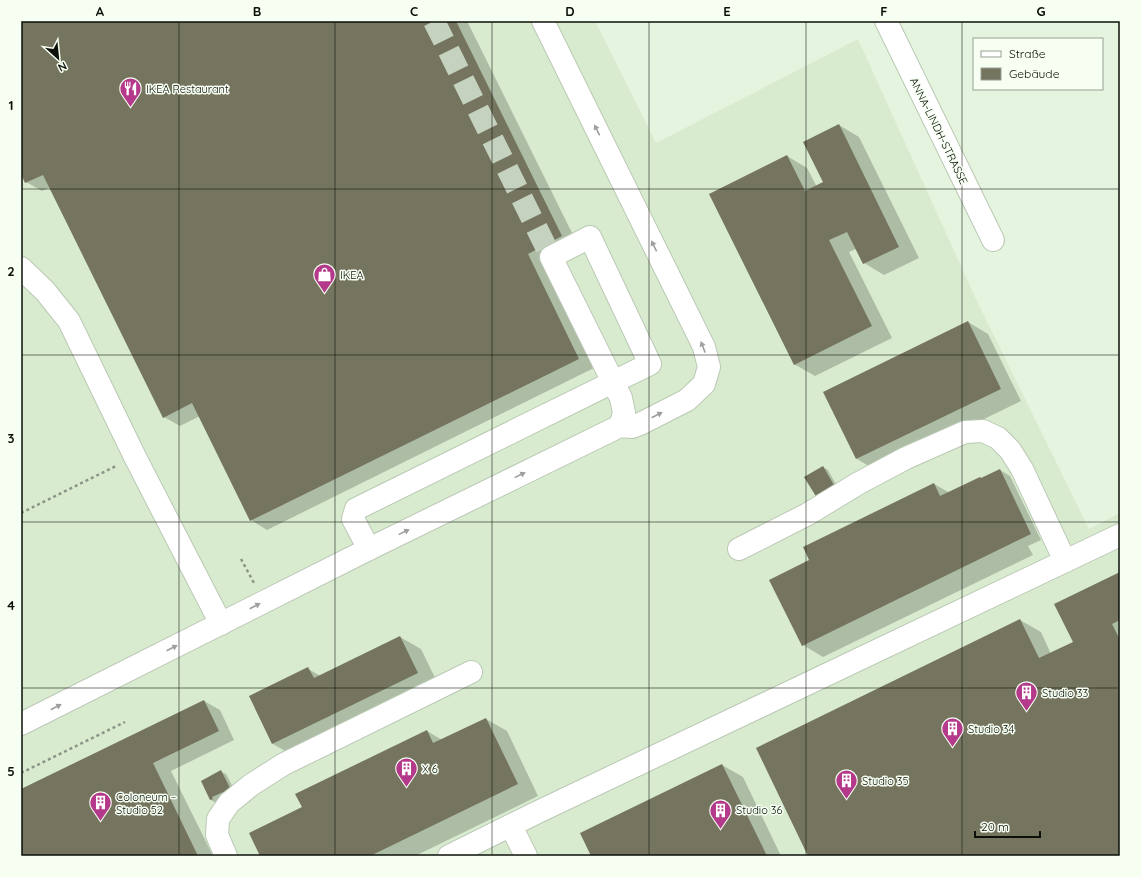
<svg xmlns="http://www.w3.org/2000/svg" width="1141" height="877" font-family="Quicksand,sans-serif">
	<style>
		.built { fill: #d8ebcf }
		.shadow { fill: #0003 }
		.building { fill: #75745e }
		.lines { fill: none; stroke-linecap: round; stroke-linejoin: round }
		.minor-tunnel { stroke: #c4d2bf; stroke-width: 22; stroke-dasharray: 22 11; stroke-linecap: butt }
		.minor-casing { stroke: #bbc9b5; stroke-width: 24 }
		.path { stroke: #8a9586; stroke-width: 2.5; stroke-dasharray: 3 3; stroke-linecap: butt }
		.minor { stroke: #fff; stroke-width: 22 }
		.oneway { fill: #9d9f9d }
		.grid { fill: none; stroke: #0b1009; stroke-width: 1; stroke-opacity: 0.55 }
		.labels { text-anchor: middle; stroke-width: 3; stroke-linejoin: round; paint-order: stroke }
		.poi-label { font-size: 11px; fill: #0b1009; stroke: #f6fff2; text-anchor: start }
		.street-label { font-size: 11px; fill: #0b1009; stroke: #f6fff2 }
		.neatline { fill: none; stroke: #0b1009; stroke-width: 1.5 }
		.grid-label { font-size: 13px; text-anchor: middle; font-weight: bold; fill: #0b1009 }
	</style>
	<rect width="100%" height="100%" fill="#e5f4df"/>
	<polygon class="built" points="21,21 595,21 656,143 858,39 975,297 1089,529 1120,513 1120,856 21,856"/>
	<g class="shadow">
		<polygon points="24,21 467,21 578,245 543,263 594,368 267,530 251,520 200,416 180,426 164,417 50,187 42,191 26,182 21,172 21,22"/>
		<polygon points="839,125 859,137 919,258 884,275 864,263 856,249 849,252 892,338 815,376 794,364 787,156 807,168 817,187 824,183"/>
		<polygon points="968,322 988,334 1021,401 877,471 857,459"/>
		<polygon points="823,467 828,470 839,490 822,500"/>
		<polygon points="1000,470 1010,476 1041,540 1028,546 1033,555 823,657 803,645 810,561 934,484 950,493 982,479"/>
		<polygon points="1120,573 1120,856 809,856 1020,620 1041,632 1051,654 1073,643"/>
		<polygon points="400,637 421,649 438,684 294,756 273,744 255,708 308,669 319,675 320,677"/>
		<polygon points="204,701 220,710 234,740 171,771 213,856 21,856 21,790"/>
		<polygon points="486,719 507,731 538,796 415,856 262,856 303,808 427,731 442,740"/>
		<polygon points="722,765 743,777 781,856 592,856"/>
		<polygon points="221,772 226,774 236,793 232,792 217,800 217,802 216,803 211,800 202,781"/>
	</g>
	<g class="building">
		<polygon points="21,21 456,21 562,236 528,254 579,359 250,521 192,403 163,418 43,175 25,183 21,174"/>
		<polygon points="839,124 899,247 863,264 847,232 829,240 872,326 794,365 709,194 787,155 805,191 823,182 803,142"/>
		<polygon points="968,321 1001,389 856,459 823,392"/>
		<polygon points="823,466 835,487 817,498 804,477"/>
		<polygon points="1000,469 1031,534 802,646 769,580 809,560 803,547 934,483 940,496 980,477 981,478"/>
		<polygon points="1120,572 1120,620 1112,624 1120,640 1120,856 808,856 756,748 1020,619 1039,658 1073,642 1054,604"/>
		<polygon points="400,636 418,673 272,744 249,696 308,667 314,678"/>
		<polygon points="204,700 219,731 153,763 198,856 21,856 21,789"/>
		<polygon points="486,718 518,784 370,856 260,856 249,833 302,807 295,794 427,730 433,743"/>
		<polygon points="722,764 767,856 591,856 580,833"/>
		<polygon points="221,770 231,790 229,791 228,790 212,797 213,799 210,800 201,781"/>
	</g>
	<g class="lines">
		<polyline class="minor-tunnel" points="434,21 551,257"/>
		<defs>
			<g id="minor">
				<polyline points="886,21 993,240"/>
				<polyline points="21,268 45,291 69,321 135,457 221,624"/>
				<polyline points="369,549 353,519 356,509 613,382 650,364 590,237 551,257 613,382 621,398 624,413 620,426"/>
				<polyline points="739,549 808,514 859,483 906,458 965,432 983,431 998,438 1010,450 1022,469 1065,561"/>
				<polyline points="21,724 369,549 620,426 632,427 642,423 687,400 704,384 709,367 704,347 543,21"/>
				<polyline points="511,826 526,856"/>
				<polyline points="226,856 217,835 218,819 229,803 251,785 284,764 471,672"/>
				<polyline points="449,856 540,811 1120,535"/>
			</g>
		</defs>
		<use href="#minor" class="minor-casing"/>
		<g class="path">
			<polyline points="21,513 116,466"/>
			<polyline points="241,559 254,583"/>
			<polyline points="21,773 125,722"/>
		</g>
		<use href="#minor" class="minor"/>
	</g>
	<defs><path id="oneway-solid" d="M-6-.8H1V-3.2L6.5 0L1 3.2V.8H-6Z"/></defs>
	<g class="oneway">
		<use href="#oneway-solid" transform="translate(597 130) rotate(-116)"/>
		<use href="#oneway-solid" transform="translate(654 246) rotate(-116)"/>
		<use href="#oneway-solid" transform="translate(703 347) rotate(-111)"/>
		<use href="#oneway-solid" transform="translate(657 415) rotate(-27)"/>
		<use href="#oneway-solid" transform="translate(520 475) rotate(-26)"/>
		<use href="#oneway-solid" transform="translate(404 532) rotate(-26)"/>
		<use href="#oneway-solid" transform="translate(255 606) rotate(-27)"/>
		<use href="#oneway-solid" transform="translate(172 648) rotate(-27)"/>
		<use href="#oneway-solid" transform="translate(56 707) rotate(-27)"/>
	</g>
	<path class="grid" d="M179,21V856M335,21V856M492,21V856M649,21V856M806,21V856M962,21V856M21,189H1120M21,355H1120M21,522H1120M21,688H1120"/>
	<defs>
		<symbol id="restaurant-pin" viewBox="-11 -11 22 30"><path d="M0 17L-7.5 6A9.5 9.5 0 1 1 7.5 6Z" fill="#b5398a" stroke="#f6fff2"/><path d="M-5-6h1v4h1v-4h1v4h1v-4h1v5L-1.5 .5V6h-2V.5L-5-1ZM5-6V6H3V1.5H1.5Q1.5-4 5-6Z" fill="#fff"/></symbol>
		<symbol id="shop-pin" viewBox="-11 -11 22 30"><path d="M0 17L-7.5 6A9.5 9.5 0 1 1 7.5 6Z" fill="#b5398a" stroke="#f6fff2"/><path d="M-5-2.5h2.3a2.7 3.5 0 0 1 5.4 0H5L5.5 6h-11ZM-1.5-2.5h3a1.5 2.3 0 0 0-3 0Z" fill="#fff"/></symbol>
		<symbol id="building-pin" viewBox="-11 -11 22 30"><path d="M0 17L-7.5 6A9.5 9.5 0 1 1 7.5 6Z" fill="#b5398a" stroke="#f6fff2"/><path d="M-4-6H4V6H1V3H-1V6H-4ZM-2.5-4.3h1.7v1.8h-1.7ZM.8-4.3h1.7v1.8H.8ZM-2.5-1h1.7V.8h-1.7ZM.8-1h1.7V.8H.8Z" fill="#fff"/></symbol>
	</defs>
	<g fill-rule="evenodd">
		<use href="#restaurant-pin" x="118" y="76" width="25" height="34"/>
		<use href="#shop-pin" x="312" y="262" width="25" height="34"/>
		<use href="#building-pin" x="1014" y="680" width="25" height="34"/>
		<use href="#building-pin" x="940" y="716" width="25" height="34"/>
		<use href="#building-pin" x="394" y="756" width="25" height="34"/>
		<use href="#building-pin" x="834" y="768" width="25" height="34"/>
		<use href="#building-pin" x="88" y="790" width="25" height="34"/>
		<use href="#building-pin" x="708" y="798" width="25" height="34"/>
	</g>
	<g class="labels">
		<g class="poi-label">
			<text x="146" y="93">IKEA Restaurant</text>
			<text x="340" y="279">IKEA</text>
			<text x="1042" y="697">Studio 33</text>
			<text x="968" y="733">Studio 34</text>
			<text x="422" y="773">X 6</text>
			<text x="862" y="785">Studio 35</text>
			<text x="116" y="801">Coloneum –<tspan x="116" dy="13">Studio 52</tspan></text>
			<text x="736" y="814">Studio 36</text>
		</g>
		<g class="street-label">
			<text transform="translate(939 131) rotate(64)" y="4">ANNA-LINDH-STRASSE</text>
		</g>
	</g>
	<rect width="1141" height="877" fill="none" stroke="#f6fff2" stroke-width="44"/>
	<rect x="973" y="38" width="130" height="52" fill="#f6fff2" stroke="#989f95"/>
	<rect x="981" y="51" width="20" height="6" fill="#ffffff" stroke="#989f95"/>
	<text x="1009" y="58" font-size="12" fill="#0b1009">Straße</text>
	<rect x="981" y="68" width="20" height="12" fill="#75745e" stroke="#989f95"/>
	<text x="1009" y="78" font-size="12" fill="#0b1009">Gebäude</text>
	<g transform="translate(58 58) rotate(153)" stroke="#f6fff2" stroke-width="3" paint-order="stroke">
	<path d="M0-3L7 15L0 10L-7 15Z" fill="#0b1009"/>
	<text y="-6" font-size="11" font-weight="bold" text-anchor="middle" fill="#0b1009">N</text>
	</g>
	<path d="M975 831v6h65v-6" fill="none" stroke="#0b1009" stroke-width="2"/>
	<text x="981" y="831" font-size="12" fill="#0b1009" stroke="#f6fff2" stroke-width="3" paint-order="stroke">20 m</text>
	<rect x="22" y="22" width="1097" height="833" class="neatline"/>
	<g class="grid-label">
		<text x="100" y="16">A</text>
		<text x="257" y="16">B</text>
		<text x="414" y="16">C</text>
		<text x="570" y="16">D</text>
		<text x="727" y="16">E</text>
		<text x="884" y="16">F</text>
		<text x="1041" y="16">G</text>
		<text x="11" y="110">1</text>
		<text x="11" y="276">2</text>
		<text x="11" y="443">3</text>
		<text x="11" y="610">4</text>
		<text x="11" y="776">5</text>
	</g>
</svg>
